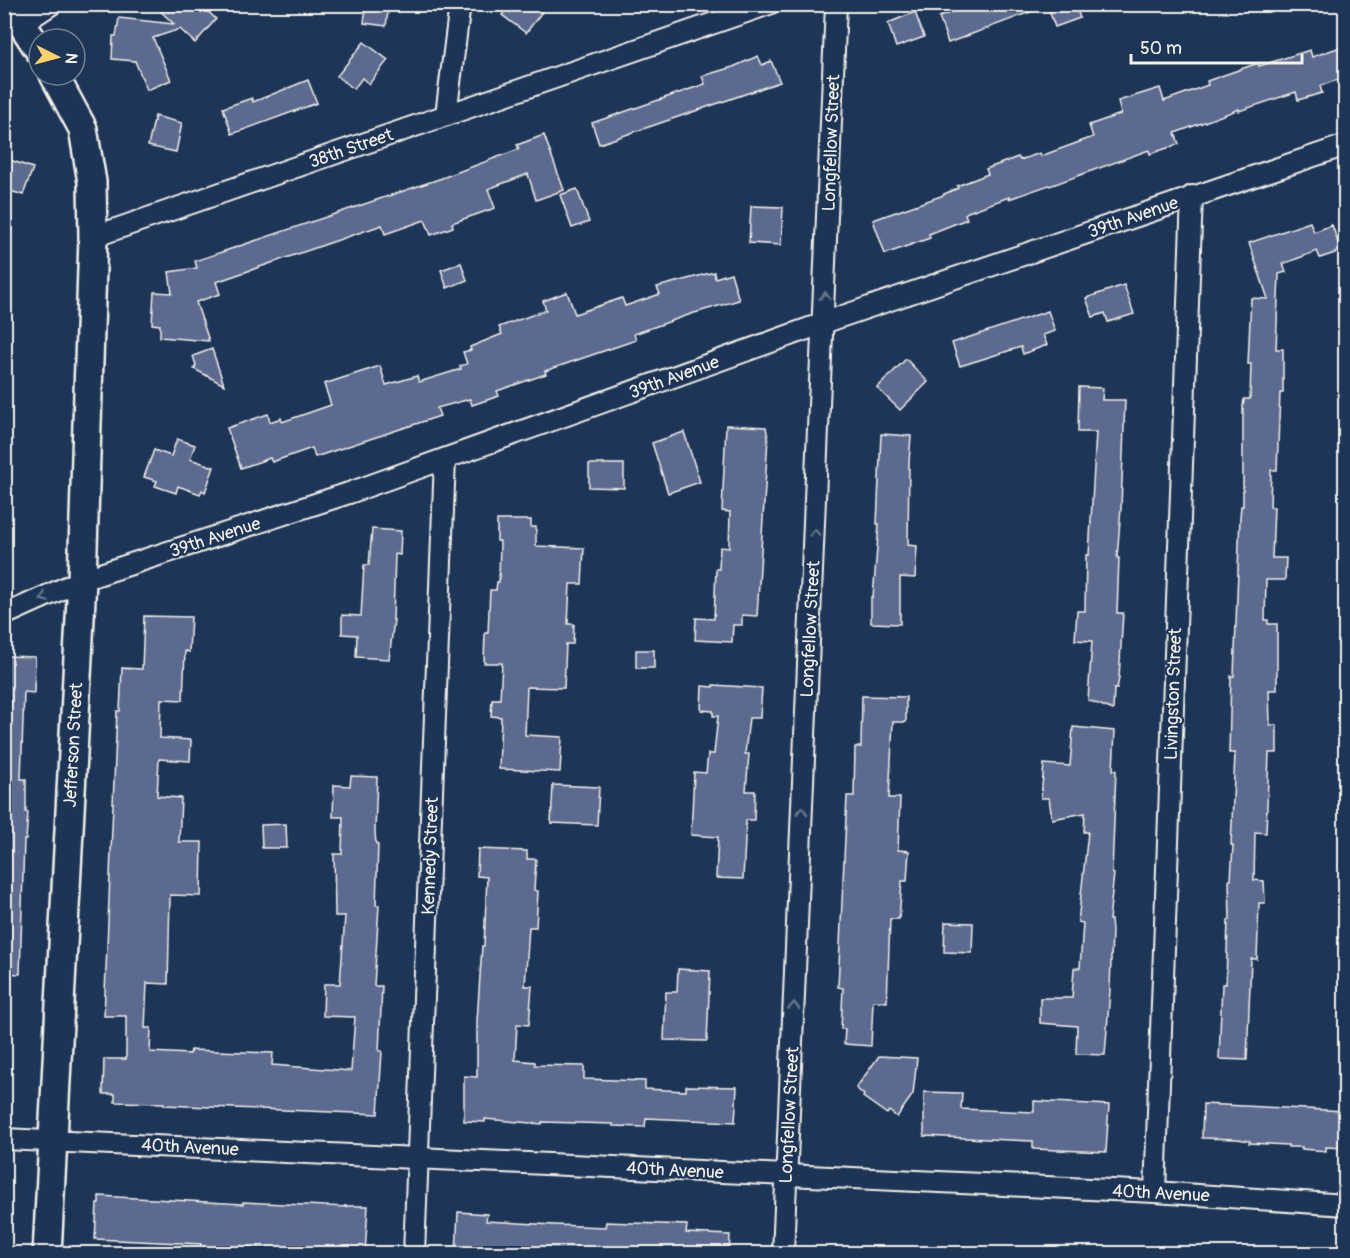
<svg xmlns="http://www.w3.org/2000/svg" width="1350" height="1258" font-family="Pangolin,sans-serif">
	<style>
		.building { fill: #5c6b8f; stroke: #f4f1e8; stroke-width: 1.5 }
		.lines { fill: none; stroke-linecap: round; stroke-linejoin: round }
		.street-casing { stroke: #f4f1e8; stroke-width: 24 }
		.secondary-casing { stroke: #f4f1e8; stroke-width: 32 }
		.street { stroke: #1d3557; stroke-width: 20 }
		.secondary { stroke: #1d3557; stroke-width: 27 }
		.oneway { stroke: #68778a }
		.labels { text-anchor: middle; stroke-width: 4.5; stroke-linejoin: round; paint-order: stroke }
		.street-label { font-size: 18px; fill: #f4f1e8; stroke: #1d3557 }
	</style>
	<rect width="100%" height="100%" fill="#1d3557"/>
	<filter id="ink" filterUnits="userSpaceOnUse"><feTurbulence type="fractalNoise" baseFrequency=".0167" numOctaves="2"/><feDisplacementMap in="SourceGraphic" scale="12" xChannelSelector="R" yChannelSelector="G"/><feConvolveMatrix kernelMatrix="1 2 1 2 8 2 1 2 1" color-interpolation-filters="sRGB"/></filter>
	<g filter="url(#ink)">
		<g class="building">
			<polygon points="153,4 200,4 216,19 195,43 180,29 153,38 171,80 147,90 135,61 112,59 113,36 116,36 119,18 174,24"/>
			<polygon points="366,4 389,4 386,26 364,23"/>
			<polygon points="510,4 532,4 542,12 526,33 502,15"/>
			<polygon points="950,4 1045,4 1046,6 948,43 939,17 952,12"/>
			<polygon points="1047,4 1075,4 1080,18 1055,27"/>
			<polygon points="915,12 924,37 896,47 888,23"/>
			<polygon points="364,42 388,60 369,84 362,78 354,89 337,76"/>
			<polygon points="1346,45 1346,77 1320,86 1322,93 1298,100 1296,92 1239,111 1239,109 1175,133 1179,144 1150,154 1149,150 1050,186 1049,185 1009,199 1009,197 968,212 965,214 967,219 929,234 930,238 885,254 873,220 944,195 944,194 958,188 957,186 988,174 986,169 1018,157 1020,160 1040,153 1041,156 1093,137 1089,125 1121,114 1118,101 1160,88 1164,101 1208,85 1207,81 1258,63 1259,66 1310,50 1312,57"/>
			<polygon points="758,56 762,65 771,61 780,82 599,144 592,123 705,84 702,76 733,67"/>
			<polygon points="308,80 317,103 232,134 223,108 252,98 253,102"/>
			<polygon points="155,116 182,123 176,152 148,146"/>
			<polygon points="544,135 564,190 536,200 528,174 488,189 495,208 452,223 453,227 431,235 425,220 385,234 382,225 216,282 220,294 196,302 209,341 160,337 160,325 152,324 154,292 172,293 169,272 197,268 195,261 442,178 519,149 517,145"/>
			<polygon points="4,158 33,168 23,195 4,189"/>
			<polygon points="577,189 589,222 572,228 560,195"/>
			<polygon points="751,206 783,207 781,245 749,243"/>
			<polygon points="1310,222 1314,232 1332,225 1341,251 1320,258 1317,251 1283,264 1286,272 1279,274 1276,349 1283,349 1283,393 1280,393 1277,470 1271,470 1270,507 1274,507 1272,558 1286,558 1285,580 1266,580 1265,620 1268,620 1268,624 1277,624 1277,690 1269,690 1270,725 1277,725 1277,753 1269,753 1266,833 1255,832 1254,880 1264,881 1265,903 1259,903 1257,959 1251,959 1247,1060 1219,1059 1222,984 1226,984 1228,920 1230,920 1229,880 1231,880 1233,845 1231,845 1235,753 1229,753 1231,676 1234,676 1240,517 1241,506 1243,506 1243,407 1244,399 1250,399 1251,364 1248,364 1251,298 1268,299 1249,243"/>
			<polygon points="461,263 467,280 447,288 441,270"/>
			<polygon points="714,272 715,278 731,273 739,300 691,314 634,334 636,340 545,371 546,374 497,391 499,396 472,405 470,399 437,408 440,416 315,457 312,448 272,462 270,458 241,468 227,428 268,414 270,422 281,418 282,422 331,405 324,384 380,366 386,385 417,376 419,382 461,369 460,366 467,364 463,352 471,350 470,347 502,334 499,327 546,310 543,301 567,292 575,314 622,298 625,306 660,294 657,287"/>
			<polygon points="1124,285 1134,314 1108,322 1105,313 1093,317 1086,298"/>
			<polygon points="1048,311 1055,331 1043,335 1047,345 1023,354 1021,347 960,366 952,343"/>
			<polygon points="212,349 224,385 194,369 196,365 193,356"/>
			<polygon points="906,359 928,382 900,410 877,388"/>
			<polygon points="1079,387 1103,388 1102,400 1125,400 1121,508 1117,558 1119,558 1117,613 1123,613 1119,678 1117,689 1114,689 1113,710 1088,700 1092,641 1075,640 1077,611 1085,611 1086,555 1089,555 1096,432 1078,432"/>
			<polygon points="726,425 766,427 768,438 757,616 742,615 742,625 733,625 732,642 695,640 696,618 714,619 716,569 719,569 720,547 729,548 730,512 722,511"/>
			<polygon points="684,432 700,482 668,493 652,443"/>
			<polygon points="881,434 911,436 909,462 908,545 917,546 915,578 900,577 900,624 871,623 871,597 873,597 879,524 877,524"/>
			<polygon points="177,439 195,445 190,459 214,467 205,492 202,490 200,494 178,486 176,493 155,486 157,481 144,477 154,450 171,456"/>
			<polygon points="589,464 624,464 624,488 589,487"/>
			<polygon points="497,520 531,520 531,527 536,527 536,546 584,548 582,584 570,584 568,624 574,624 573,644 566,644 564,688 527,687 525,735 562,737 560,772 499,769 501,717 491,716 492,699 500,699 502,663 484,663 485,633 488,633 490,590 496,590 497,582 499,582 500,541 497,541"/>
			<polygon points="372,529 401,531 400,555 395,554 393,620 394,620 389,659 356,657 357,635 342,634 342,615 361,616 364,565 369,565"/>
			<polygon points="144,616 191,617 189,652 185,651 183,700 161,699 160,738 191,740 190,761 159,759 157,796 181,798 179,842 202,842 201,896 170,895 168,984 147,983 145,1028 151,1028 150,1052 190,1054 191,1050 273,1053 272,1065 351,1071 355,1017 323,1016 324,984 340,984 345,916 335,916 334,854 342,854 343,817 333,817 334,785 350,786 351,776 377,777 375,832 376,844 378,845 376,905 379,905 374,986 382,986 379,1051 382,1051 378,1114 164,1105 164,1103 115,1102 115,1094 103,1094 104,1059 126,1059 126,1016 104,1016 117,711 120,711 122,668 142,669"/>
			<rect x="636" y="650" width="18" height="18"/>
			<polygon points="4,656 35,657 34,693 24,692 21,779 26,779 26,812 28,812 26,840 24,840 20,974 4,973"/>
			<polygon points="713,685 762,688 760,718 749,718 745,754 749,754 746,791 755,791 754,820 746,820 743,879 716,878 718,837 691,835 694,772 706,773 708,754 714,754 718,716 713,716 713,711 701,710 702,686 713,687"/>
			<polygon points="862,696 906,697 906,722 893,722 889,798 900,798 898,850 909,851 907,881 902,881 899,919 890,919 887,1002 873,1001 871,1046 844,1044 845,1029 841,1029 843,988 838,987 847,796 854,796 855,747 861,747"/>
			<polygon points="1073,727 1115,731 1113,770 1116,770 1112,873 1114,874 1109,920 1111,920 1112,930 1110,990 1105,1055 1076,1054 1077,1026 1040,1023 1040,998 1072,998 1074,968 1080,968 1083,923 1078,922 1088,832 1084,832 1085,813 1052,819 1049,798 1041,798 1044,764 1070,766"/>
			<polygon points="553,785 599,787 597,825 551,823"/>
			<polygon points="286,824 287,848 262,848 261,825"/>
			<polygon points="478,849 527,851 527,859 536,859 534,890 538,891 536,927 529,927 525,986 532,986 529,1025 517,1024 515,1060 535,1062 535,1065 584,1066 584,1079 645,1081 645,1089 686,1091 686,1086 737,1087 735,1122 646,1118 645,1127 613,1126 613,1124 542,1122 542,1124 485,1119 485,1122 464,1121 464,1076 477,1077 477,1021 482,946 484,946 487,877 477,876"/>
			<polygon points="945,922 973,923 972,953 944,952"/>
			<polygon points="678,969 710,971 707,1041 664,1040 666,992 677,992"/>
			<polygon points="879,1056 917,1058 913,1094 897,1117 889,1111 887,1114 863,1097 864,1095 856,1088"/>
			<polygon points="924,1092 962,1093 961,1109 1034,1112 1034,1101 1109,1105 1106,1152 1033,1149 1033,1141 924,1136"/>
			<polygon points="1203,1104 1346,1111 1346,1148 1326,1147 1326,1151 1302,1149 1302,1147 1288,1147 1288,1145 1249,1143 1250,1141 1237,1139 1202,1138"/>
			<polygon points="99,1196 243,1204 243,1202 346,1207 345,1206 368,1206 365,1254 225,1246 225,1253 200,1252 201,1244 95,1239 97,1204 99,1204"/>
			<polygon points="458,1212 487,1214 486,1221 554,1225 605,1227 606,1222 687,1225 686,1233 730,1235 729,1254 456,1254"/>
		</g>
		<g class="lines">
			<defs>
				<g id="street">
					<polyline points="23,23 52,4"/>
					<polyline points="446,115 460,4"/>
					<polyline points="93,237 769,4"/>
					<polyline points="4,615 82,580 349,493 843,316 1346,145"/>
					<polyline points="4,1139 1155,1192 1346,1205"/>
					<polyline points="1155,1192 1192,196"/>
					<polyline points="414,1254 445,459"/>
					<polyline points="783,1254 836,4"/>
				</g>
				<g id="secondary">
					<polyline points="9,4 39,50"/>
					<polyline points="47,1254 82,580 93,237 92,182 83,129 54,75"/>
				</g>
			</defs>
			<use href="#street" class="street-casing"/>
			<use href="#secondary" class="secondary-casing"/>
			<use href="#street" class="street"/>
			<use href="#secondary" class="secondary"/>
		</g>
		<defs><path id="oneway-chevron" d="M-2-3.5L2.5 0L-2 3.5" fill="none" stroke-width="1.6" stroke-linecap="round" stroke-linejoin="round" transform="scale(1.5)"/></defs>
		<g class="oneway">
			<use href="#oneway-chevron" transform="translate(825 296) rotate(-88)"/>
			<use href="#oneway-chevron" transform="translate(815 533) rotate(-87)"/>
			<use href="#oneway-chevron" transform="translate(44 598) rotate(156)"/>
			<use href="#oneway-chevron" transform="translate(802 811) rotate(-87)"/>
			<use href="#oneway-chevron" transform="translate(794 1006) rotate(-87)"/>
		</g>
	</g>
	<g class="labels">
		<g class="street-label">
			<text transform="translate(831 143) rotate(-88)" y="6">Longfellow Street</text>
			<text transform="translate(351 148) rotate(-19)" y="6">38th Street</text>
			<text transform="translate(1133 217) rotate(-19)" y="6">39th Avenue</text>
			<text transform="translate(674 377) rotate(-20)" y="6">39th Avenue</text>
			<text transform="translate(215 537) rotate(-18)" y="6">39th Avenue</text>
			<text transform="translate(810 629) rotate(-87)" y="6">Longfellow Street</text>
			<text transform="translate(1173 694) rotate(-88)" y="6">Livingston Street</text>
			<text transform="translate(73 745) rotate(-87)" y="6">Jefferson Street</text>
			<text transform="translate(430 856) rotate(-88)" y="6">Kennedy Street</text>
			<text transform="translate(789 1115) rotate(-87)" y="6">Longfellow Street</text>
			<text transform="translate(190 1147) rotate(3)" y="6">40th Avenue</text>
			<text transform="translate(675 1170) rotate(3)" y="6">40th Avenue</text>
			<text transform="translate(1161 1193) rotate(3)" y="6">40th Avenue</text>
		</g>
	</g>
	<rect width="1350" height="1258" fill="none" stroke="#1d3557" stroke-width="24"/>
	<rect x="12" y="12" width="1326" height="1234" fill="none" stroke="#f4f1e8" stroke-width="2" filter="url(#ink)"/>
	<g transform="translate(57 57) rotate(96)"><circle r="28" fill="#1d3557" stroke="#738091" stroke-width="1.5"/>
	<path d="M0-4.5L10 22L0 15L-10 22Z" fill="#ffd166"/>
	<text y="-9" font-size="16" font-weight="bold" text-anchor="middle" fill="#f4f1e8">N</text>
	</g>
	<path d="M1131 54v9h171v-9" fill="none" stroke="#f4f1e8" stroke-width="3"/>
	<text x="1140" y="54" font-size="18" fill="#f4f1e8" stroke="#1d3557" stroke-width="4.5" paint-order="stroke">50 m</text>
</svg>
